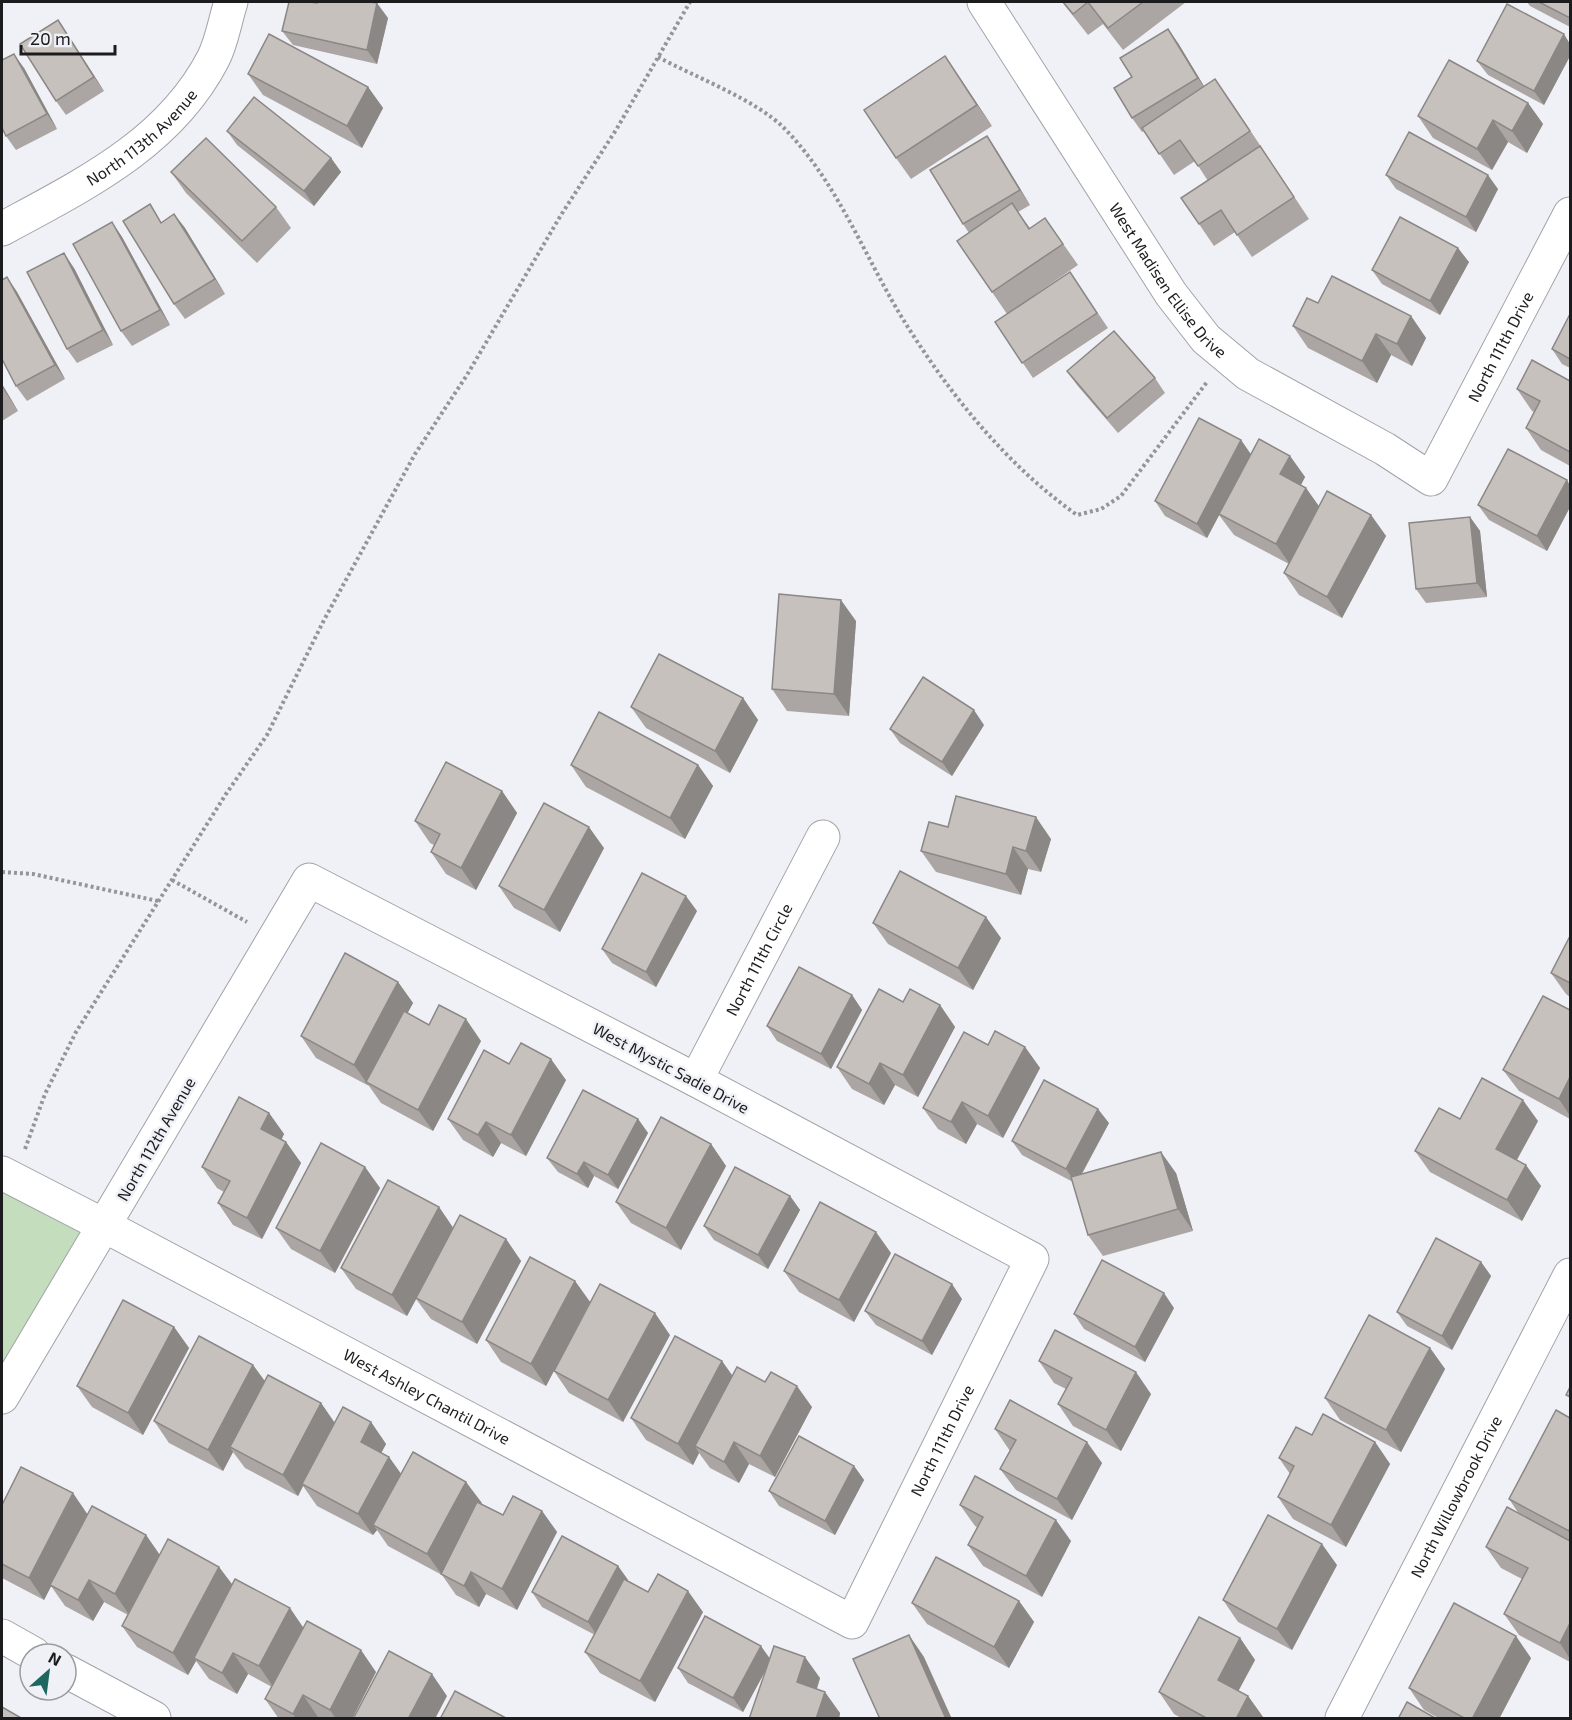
<svg xmlns="http://www.w3.org/2000/svg" width="1572" height="1720" font-family="'Exo 2',sans-serif">
	<style>
		.green { fill: #c3ddbd }
		.lines { fill: none; stroke-linecap: round; stroke-linejoin: round }
		.street-casing { stroke: #a2a3a9; stroke-width: 35 }
		.path { stroke: #959599; stroke-width: 4; stroke-dasharray: 3 3; stroke-linecap: butt }
		.street { stroke: #fff; stroke-width: 33 }
		.wall { fill: #aba6a3 }
		.shaded-wall { fill: #8b8785 }
		.building { fill: #c7c1be; stroke: #8b8785; stroke-width: 1.5 }
		.labels { text-anchor: middle; stroke-width: 5; stroke-linejoin: round; paint-order: stroke }
		.street-label { font-size: 16px; fill: #1c1c1e; stroke: #f0f1f7 }
	</style>
	<rect width="100%" height="100%" fill="#f0f1f7"/>
	<polygon class="green" points="2,1173 105,1226 2,1397"/>
	<g class="lines">
		<defs>
			<g id="street">
				<path id="s1" d="M984,2L1171,294L1206,339L1248,374L1385,449L1431,479L1570,214"/>
				<path id="s2" d="M2,229C83,185 169,144 213,59C222,42 225,20 231,2"/>
				<path id="s3" d="M696,1080L823,837"/>
				<path id="s4" d="M2,1173L105,1226L852,1622L1032,1259L696,1080L309,880L2,1397"/>
				<polyline points="2,1636 34,1654"/>
				<polyline points="66,1671 154,1718"/>
				<path id="s5" d="M1342,1718L1570,1275"/>
			</g>
		</defs>
		<use href="#street" class="street-casing"/>
		<g class="path">
			<path d="M658,57C695,77 756,100 784,128C837,182 863,253 901,316C947,391 1005,464 1077,515L1101,509L1121,496L1207,382"/>
			<polyline points="2,872 33,874 158,901"/>
			<polyline points="172,880 247,922"/>
			<polyline points="25,1149 45,1094 76,1032 226,794 267,735 324,620 415,454 467,375 561,215 616,130 690,2"/>
		</g>
		<use href="#street" class="street"/>
	</g>
	<g class="wall">
		<polygon points="1062,2 1186,2 1123,50 1103,24 1088,35"/>
		<polygon points="1527,2 1570,2 1570,27 1530,6"/>
		<polygon points="388,18 377,64 293,45 282,31"/>
		<polygon points="68,35 104,91 66,115 56,101"/>
		<polygon points="1178,43 1204,86 1230,100 1309,219 1252,257 1235,232 1214,246 1199,224 1208,181 1195,161 1174,175 1144,131 1142,132 1132,118 1132,77"/>
		<polygon points="1570,44 1570,56 1544,105 1488,75 1477,61"/>
		<polygon points="24,68 57,129 16,150 6,136"/>
		<polygon points="248,74 368,87 383,108 362,148 263,95"/>
		<polygon points="960,78 992,126 911,179 896,158"/>
		<polygon points="1528,103 1543,124 1527,153 1508,142 1492,170 1433,138 1418,116"/>
		<polygon points="227,131 331,158 341,172 314,206 237,145"/>
		<polygon points="997,151 1030,205 1018,212 1030,228 1045,218 1078,265 1007,314 957,241 969,233 963,224"/>
		<polygon points="171,172 276,207 291,228 257,263 186,193"/>
		<polygon points="1386,175 1498,189 1476,232 1396,189"/>
		<polygon points="174,214 185,228 225,294 185,319 174,304 162,222"/>
		<polygon points="112,222 122,237 170,325 132,346 121,331"/>
		<polygon points="1469,262 1440,315 1382,284 1372,270"/>
		<polygon points="74,268 113,345 77,363 67,349"/>
		<polygon points="1070,272 1108,328 1033,378 995,322"/>
		<polygon points="7,277 17,292 65,379 27,401 16,386"/>
		<polygon points="1570,314 1570,368 1562,364 1552,349"/>
		<polygon points="1411,316 1426,338 1412,366 1391,355 1377,383 1308,348 1293,326"/>
		<polygon points="1067,371 1155,378 1165,393 1118,433 1077,385"/>
		<polygon points="1570,381 1570,466 1541,450 1526,428 1534,412 1532,411 1517,389"/>
		<polygon points="2,384 18,411 2,421"/>
		<polygon points="1241,440 1251,454 1290,456 1305,477 1301,485 1306,488 1319,507 1371,515 1386,536 1342,618 1299,595 1284,573 1289,564 1234,535 1219,515 1207,538 1165,516 1155,501"/>
		<polygon points="1567,480 1570,486 1570,507 1547,551 1489,520 1478,505"/>
		<polygon points="1470,517 1480,531 1487,597 1426,603 1416,589"/>
		<polygon points="856,621 849,716 787,711 772,689"/>
		<polygon points="743,698 758,720 730,773 646,728 631,707"/>
		<polygon points="984,725 952,776 900,743 890,729"/>
		<polygon points="571,765 698,765 713,786 685,839 586,787"/>
		<polygon points="502,791 517,813 476,890 446,874 431,852 434,845 430,843 415,821"/>
		<polygon points="948,827 1051,839 1041,872 1028,869 1021,895 936,872 921,851"/>
		<polygon points="604,848 560,932 514,908 499,886"/>
		<polygon points="697,911 656,987 612,963 602,949"/>
		<polygon points="873,923 1001,938 973,990 888,944"/>
		<polygon points="1570,936 1570,997 1566,994 1551,973"/>
		<polygon points="398,982 413,1003 407,1013 429,1025 481,1041 433,1131 381,1103 369,1086 316,1058 301,1036"/>
		<polygon points="852,995 862,1010 831,1069 777,1041 767,1026"/>
		<polygon points="903,1002 940,1005 955,1027 918,1097 895,1085 884,1105 852,1089 837,1067"/>
		<polygon points="1570,1010 1570,1119 1519,1091 1503,1070"/>
		<polygon points="988,1045 1025,1047 1040,1068 1003,1138 977,1124 966,1144 938,1129 923,1108"/>
		<polygon points="509,1064 566,1080 526,1156 501,1143 493,1157 463,1140 448,1119"/>
		<polygon points="269,1113 284,1134 282,1139 286,1142 301,1163 262,1239 233,1225 218,1203 224,1192 217,1188 202,1167"/>
		<polygon points="638,1119 648,1133 618,1189 594,1176 588,1188 558,1172 547,1158"/>
		<polygon points="1460,1119 1538,1121 1517,1160 1541,1186 1522,1221 1430,1172 1415,1151"/>
		<polygon points="1109,1123 1082,1174 1176,1173 1193,1231 1103,1256 1088,1235 1073,1182 1022,1155 1012,1141"/>
		<polygon points="711,1144 726,1166 681,1250 631,1223 616,1202"/>
		<polygon points="365,1167 380,1188 335,1273 291,1249 276,1228"/>
		<polygon points="790,1196 800,1210 768,1269 714,1240 704,1226"/>
		<polygon points="439,1207 453,1228 506,1239 521,1261 477,1344 431,1319 416,1299 407,1316 356,1289 341,1268"/>
		<polygon points="891,1253 854,1322 799,1292 784,1271"/>
		<polygon points="1481,1262 1491,1276 1452,1350 1407,1326 1397,1312"/>
		<polygon points="575,1281 590,1302 546,1386 501,1362 486,1340"/>
		<polygon points="962,1299 932,1355 876,1325 865,1311"/>
		<polygon points="1174,1308 1145,1362 1084,1329 1074,1314"/>
		<polygon points="174,1327 189,1348 143,1435 92,1407 77,1386"/>
		<polygon points="670,1335 623,1422 569,1393 554,1371"/>
		<polygon points="1430,1348 1445,1369 1401,1452 1340,1420 1325,1398"/>
		<polygon points="722,1361 732,1376 812,1407 775,1477 749,1464 739,1483 710,1468 699,1453 693,1465 646,1440 631,1418"/>
		<polygon points="1039,1361 1151,1394 1121,1451 1073,1426 1058,1404 1066,1389 1054,1383"/>
		<polygon points="253,1365 265,1381 321,1403 335,1423 371,1422 386,1444 381,1453 389,1457 401,1474 466,1482 481,1504 503,1515 542,1511 557,1532 517,1610 486,1594 479,1607 456,1595 442,1575 388,1546 377,1530 373,1535 317,1506 303,1486 298,1496 245,1468 233,1452 223,1471 169,1443 154,1421"/>
		<polygon points="1570,1418 1570,1662 1519,1635 1504,1614 1522,1579 1501,1568 1486,1547 1519,1514 1509,1499"/>
		<polygon points="995,1429 1102,1463 1072,1520 1016,1490 1000,1469 1010,1451"/>
		<polygon points="1312,1435 1375,1442 1390,1464 1346,1547 1293,1519 1278,1497 1290,1474 1279,1458"/>
		<polygon points="854,1466 864,1480 835,1535 779,1506 769,1491"/>
		<polygon points="2,1505 88,1515 146,1535 160,1555 219,1567 232,1585 376,1672 352,1719 321,1719 318,1717 317,1719 279,1719 265,1699 272,1687 248,1674 237,1694 209,1679 196,1661 188,1675 137,1647 122,1626 128,1615 104,1602 93,1621 65,1606 51,1586 44,1600 2,1578"/>
		<polygon points="960,1505 1071,1541 1042,1597 983,1566 968,1545 977,1527 975,1526"/>
		<polygon points="1337,1565 1292,1650 1238,1622 1223,1600"/>
		<polygon points="618,1566 628,1580 628,1581 648,1592 703,1612 655,1702 600,1673 585,1652 595,1635 542,1607 532,1592"/>
		<polygon points="1019,1601 1034,1622 1009,1668 927,1624 912,1603"/>
		<polygon points="1240,1638 1255,1660 1238,1691 1248,1696 1263,1717 1262,1719 1183,1719 1174,1714 1159,1692"/>
		<polygon points="1531,1658 1499,1719 1440,1719 1424,1710 1409,1688"/>
		<polygon points="770,1659 820,1678 817,1689 840,1713 839,1719 749,1719 766,1670 743,1712 688,1683 678,1668"/>
	</g>
	<g class="shaded-wall">
		<polygon points="377,3 388,18 377,64 367,50"/>
		<polygon points="58,20 68,35 104,91 94,77"/>
		<polygon points="1168,29 1178,43 1208,93 1198,78"/>
		<polygon points="1564,34 1570,44 1570,56 1544,105 1534,91"/>
		<polygon points="14,54 24,68 57,129 47,114"/>
		<polygon points="945,56 960,78 992,126 977,105"/>
		<polygon points="368,87 383,108 362,148 347,126"/>
		<polygon points="1528,103 1543,124 1527,153 1512,131"/>
		<polygon points="1493,120 1508,142 1492,170 1477,149"/>
		<polygon points="987,136 997,151 1030,205 1020,190"/>
		<polygon points="331,158 341,172 314,206 304,191"/>
		<polygon points="1488,175 1498,189 1476,232 1466,217"/>
		<polygon points="174,214 185,228 225,294 215,279"/>
		<polygon points="112,222 122,237 170,325 160,310"/>
		<polygon points="1458,248 1469,262 1440,315 1430,301"/>
		<polygon points="64,253 74,268 113,345 103,330"/>
		<polygon points="7,277 17,292 65,379 55,365"/>
		<polygon points="1411,316 1426,338 1412,366 1397,344"/>
		<polygon points="1376,334 1391,355 1377,383 1362,361"/>
		<polygon points="2,384 18,411 2,387"/>
		<polygon points="1241,440 1251,455 1207,538 1197,524"/>
		<polygon points="1290,456 1305,477 1295,496 1280,474"/>
		<polygon points="1567,480 1570,486 1570,507 1547,551 1537,536"/>
		<polygon points="1306,488 1321,509 1291,566 1276,544"/>
		<polygon points="1371,515 1386,536 1342,618 1327,597"/>
		<polygon points="1470,517 1480,531 1487,597 1477,583"/>
		<polygon points="841,600 856,621 849,716 834,694"/>
		<polygon points="743,698 758,720 730,773 715,751"/>
		<polygon points="974,710 984,725 952,776 942,762"/>
		<polygon points="698,765 713,786 685,839 670,818"/>
		<polygon points="502,791 517,813 476,890 461,868"/>
		<polygon points="1036,817 1051,839 1041,872 1026,851"/>
		<polygon points="589,827 604,848 560,932 544,910"/>
		<polygon points="1013,847 1028,869 1021,895 1006,874"/>
		<polygon points="686,896 697,911 656,987 646,972"/>
		<polygon points="986,917 1001,938 973,990 958,968"/>
		<polygon points="398,982 413,1003 370,1084 366,1082 369,1086 354,1065"/>
		<polygon points="852,995 862,1010 831,1069 821,1054"/>
		<polygon points="940,1005 955,1027 918,1097 903,1075"/>
		<polygon points="466,1019 481,1041 433,1131 418,1110"/>
		<polygon points="1025,1047 1040,1068 1003,1138 988,1116"/>
		<polygon points="551,1059 566,1080 526,1156 511,1135"/>
		<polygon points="880,1063 895,1085 884,1105 869,1084"/>
		<polygon points="1570,1077 1570,1116 1559,1099"/>
		<polygon points="1523,1100 1538,1121 1511,1170 1496,1149"/>
		<polygon points="962,1102 977,1124 966,1144 951,1122"/>
		<polygon points="1098,1109 1109,1123 1076,1184 1066,1169"/>
		<polygon points="269,1113 284,1134 276,1150 261,1129"/>
		<polygon points="638,1119 648,1133 618,1189 608,1175"/>
		<polygon points="486,1122 501,1143 493,1157 478,1135"/>
		<polygon points="286,1142 301,1163 262,1239 247,1218"/>
		<polygon points="711,1144 726,1166 681,1250 666,1228"/>
		<polygon points="1161,1152 1176,1173 1193,1231 1178,1209"/>
		<polygon points="584,1162 594,1176 588,1188 577,1174"/>
		<polygon points="1526,1165 1541,1186 1522,1221 1507,1200"/>
		<polygon points="365,1167 380,1188 335,1273 320,1251"/>
		<polygon points="790,1196 800,1210 768,1269 758,1255"/>
		<polygon points="439,1207 454,1229 407,1316 392,1295"/>
		<polygon points="876,1232 891,1253 854,1322 839,1300"/>
		<polygon points="506,1239 521,1261 477,1344 462,1322"/>
		<polygon points="1481,1262 1491,1276 1452,1350 1442,1336"/>
		<polygon points="575,1281 590,1302 546,1386 531,1364"/>
		<polygon points="952,1284 962,1299 932,1355 922,1341"/>
		<polygon points="1164,1293 1174,1308 1145,1362 1135,1347"/>
		<polygon points="655,1313 670,1335 623,1422 608,1400"/>
		<polygon points="174,1327 189,1348 143,1435 128,1413"/>
		<polygon points="1430,1348 1445,1369 1401,1452 1386,1430"/>
		<polygon points="722,1361 737,1382 695,1446 699,1453 693,1465 678,1444"/>
		<polygon points="253,1365 268,1386 230,1447 233,1452 223,1471 208,1450"/>
		<polygon points="1136,1372 1151,1394 1121,1451 1106,1430"/>
		<polygon points="797,1386 812,1407 775,1477 760,1456"/>
		<polygon points="321,1403 336,1425 302,1484 303,1486 298,1496 283,1475"/>
		<polygon points="371,1422 386,1444 376,1463 361,1442"/>
		<polygon points="734,1442 749,1464 739,1483 724,1462"/>
		<polygon points="1087,1442 1102,1463 1072,1520 1057,1499"/>
		<polygon points="1375,1442 1390,1464 1346,1547 1331,1525"/>
		<polygon points="389,1457 404,1478 373,1525 377,1530 373,1535 358,1514"/>
		<polygon points="854,1466 864,1480 835,1535 825,1521"/>
		<polygon points="466,1482 482,1503 442,1575 427,1554"/>
		<polygon points="73,1493 88,1515 44,1600 29,1578"/>
		<polygon points="542,1511 557,1532 517,1610 502,1589"/>
		<polygon points="1056,1520 1071,1541 1042,1597 1026,1576"/>
		<polygon points="146,1535 161,1557 130,1616 115,1594"/>
		<polygon points="1322,1544 1337,1565 1292,1650 1277,1629"/>
		<polygon points="618,1566 628,1580 598,1637 588,1622"/>
		<polygon points="219,1567 235,1588 194,1658 196,1661 188,1675 173,1653"/>
		<polygon points="471,1572 486,1594 479,1607 464,1586"/>
		<polygon points="89,1580 104,1602 93,1621 78,1600"/>
		<polygon points="688,1591 703,1612 655,1702 640,1681"/>
		<polygon points="1019,1601 1034,1622 1009,1668 994,1647"/>
		<polygon points="290,1608 305,1630 274,1688 259,1666"/>
		<polygon points="1570,1623 1570,1659 1560,1643"/>
		<polygon points="909,1635 924,1657 952,1719 946,1719"/>
		<polygon points="1516,1636 1531,1658 1499,1719 1472,1719"/>
		<polygon points="1240,1638 1255,1660 1233,1701 1218,1680"/>
		<polygon points="761,1646 771,1660 743,1712 733,1698"/>
		<polygon points="361,1650 376,1672 352,1719 336,1719 330,1710"/>
		<polygon points="233,1653 248,1674 237,1694 222,1673"/>
		<polygon points="805,1657 820,1678 812,1703 797,1682"/>
		<polygon points="432,1674 447,1696 435,1719 408,1719"/>
		<polygon points="825,1692 840,1713 839,1719 816,1719"/>
		<polygon points="303,1695 318,1717 317,1719 296,1719 293,1714"/>
		<polygon points="1248,1696 1263,1717 1262,1719 1236,1719"/>
	</g>
	<g class="building">
		<polygon points="289,2 309,2 317,3 317,2 370,2 377,3 367,50 282,31"/>
		<polygon points="1063,2 1143,2 1108,28 1088,2 1073,14"/>
		<polygon points="1539,2 1570,2 1570,18"/>
		<polygon points="1507,4 1564,34 1534,91 1477,61"/>
		<polygon points="58,20 94,77 56,101 20,44"/>
		<polygon points="1168,29 1198,78 1132,118 1114,88 1132,77 1120,58"/>
		<polygon points="269,34 368,87 347,126 248,74"/>
		<polygon points="14,54 47,114 6,136 2,128 2,60"/>
		<polygon points="945,56 977,105 896,158 864,110"/>
		<polygon points="1449,60 1528,103 1512,131 1493,120 1477,149 1418,116"/>
		<polygon points="1215,79 1250,131 1198,166 1180,140 1159,154 1142,128"/>
		<polygon points="254,97 331,158 304,191 227,131"/>
		<polygon points="1409,132 1488,175 1466,217 1386,175"/>
		<polygon points="987,136 1020,190 963,224 930,170"/>
		<polygon points="206,138 276,207 242,241 171,172"/>
		<polygon points="1260,146 1294,197 1237,235 1221,210 1199,224 1181,198"/>
		<polygon points="1012,203 1029,229 1045,218 1063,244 992,292 957,241"/>
		<polygon points="150,204 161,223 174,214 215,279 174,304 123,221"/>
		<polygon points="1400,217 1458,248 1430,301 1372,270"/>
		<polygon points="112,222 160,310 121,331 73,244"/>
		<polygon points="64,253 103,330 67,349 27,272"/>
		<polygon points="1070,272 1097,313 1022,363 995,322"/>
		<polygon points="1332,276 1411,316 1397,344 1376,334 1362,361 1293,326 1307,298 1318,303"/>
		<polygon points="7,277 55,365 16,386 2,359 2,280"/>
		<polygon points="1570,314 1570,359 1552,349"/>
		<polygon points="1114,331 1155,378 1107,418 1067,371"/>
		<polygon points="1532,360 1570,381 1570,452 1526,428 1540,401 1517,389"/>
		<polygon points="1199,418 1241,440 1197,524 1155,501"/>
		<polygon points="1259,439 1290,456 1280,474 1306,488 1276,544 1219,514"/>
		<polygon points="1508,449 1567,480 1537,536 1478,505"/>
		<polygon points="1327,491 1371,515 1327,597 1284,573"/>
		<polygon points="1470,517 1477,583 1416,589 1409,523"/>
		<polygon points="779,594 841,600 834,694 772,689"/>
		<polygon points="659,654 743,698 715,751 631,707"/>
		<polygon points="923,677 974,710 942,762 890,729"/>
		<polygon points="599,712 698,765 670,818 571,765"/>
		<polygon points="446,762 502,791 461,868 431,852 440,834 415,821"/>
		<polygon points="956,796 1036,817 1026,851 1013,847 1006,874 921,851 929,822 948,827"/>
		<polygon points="544,803 589,827 544,910 499,886"/>
		<polygon points="900,871 986,917 958,968 873,923"/>
		<polygon points="642,873 686,896 646,972 602,949"/>
		<polygon points="1570,936 1570,983 1551,973"/>
		<polygon points="345,953 398,982 354,1065 301,1036"/>
		<polygon points="799,967 852,995 821,1054 767,1026"/>
		<polygon points="879,989 903,1002 910,989 940,1005 903,1075 880,1063 869,1084 837,1067"/>
		<polygon points="1543,996 1570,1010 1570,1077 1559,1099 1503,1070"/>
		<polygon points="439,1005 466,1019 418,1110 366,1082 404,1011 429,1025"/>
		<polygon points="995,1031 1025,1047 988,1116 962,1102 951,1122 923,1108 964,1032 988,1045"/>
		<polygon points="521,1043 551,1059 511,1135 486,1122 478,1135 448,1119 484,1050 509,1064"/>
		<polygon points="1482,1078 1523,1100 1496,1149 1526,1165 1507,1200 1415,1151 1439,1108 1460,1119"/>
		<polygon points="1044,1080 1098,1109 1066,1169 1012,1141"/>
		<polygon points="583,1090 638,1119 608,1175 584,1162 577,1174 547,1158"/>
		<polygon points="239,1097 269,1113 261,1129 286,1142 247,1218 218,1203 230,1181 202,1167"/>
		<polygon points="661,1117 711,1144 666,1228 616,1202"/>
		<polygon points="321,1143 365,1167 320,1251 276,1228"/>
		<polygon points="1161,1152 1178,1209 1088,1235 1071,1177"/>
		<polygon points="735,1167 790,1196 758,1255 704,1226"/>
		<polygon points="388,1180 439,1207 392,1295 341,1268"/>
		<polygon points="820,1202 876,1232 839,1300 784,1271"/>
		<polygon points="460,1215 506,1239 462,1322 416,1298"/>
		<polygon points="1436,1238 1481,1262 1442,1336 1397,1312"/>
		<polygon points="895,1254 952,1284 922,1341 865,1311"/>
		<polygon points="530,1257 575,1281 531,1364 486,1340"/>
		<polygon points="1102,1260 1164,1293 1135,1347 1074,1314"/>
		<polygon points="600,1284 655,1313 608,1400 554,1371"/>
		<polygon points="123,1300 174,1327 128,1413 77,1386"/>
		<polygon points="1369,1315 1430,1348 1386,1430 1325,1398"/>
		<polygon points="1055,1330 1136,1372 1106,1430 1058,1404 1072,1378 1039,1361"/>
		<polygon points="199,1336 253,1365 208,1450 154,1421"/>
		<polygon points="675,1336 722,1361 678,1444 631,1418"/>
		<polygon points="737,1367 765,1382 771,1372 797,1386 760,1456 734,1442 724,1462 695,1446"/>
		<polygon points="268,1375 321,1403 283,1475 230,1447"/>
		<polygon points="1570,1387 1570,1397 1566,1395"/>
		<polygon points="1010,1400 1087,1442 1057,1499 1000,1469 1016,1440 995,1429"/>
		<polygon points="343,1407 371,1422 361,1442 389,1457 358,1514 302,1484"/>
		<polygon points="1556,1410 1570,1418 1570,1528 1569,1531 1509,1499"/>
		<polygon points="1323,1414 1375,1442 1331,1525 1278,1497 1294,1466 1279,1458 1296,1427 1312,1435"/>
		<polygon points="799,1436 854,1466 825,1521 769,1491"/>
		<polygon points="413,1452 466,1482 427,1554 373,1525"/>
		<polygon points="21,1467 73,1493 29,1578 2,1564 2,1505"/>
		<polygon points="975,1476 1056,1520 1026,1576 968,1545 983,1517 960,1505"/>
		<polygon points="513,1496 542,1511 502,1589 471,1572 464,1586 441,1574 477,1502 503,1515"/>
		<polygon points="92,1506 146,1535 115,1594 89,1580 78,1600 50,1585"/>
		<polygon points="1507,1507 1570,1541 1570,1623 1560,1643 1504,1614 1528,1568 1486,1547"/>
		<polygon points="1268,1515 1322,1544 1277,1629 1223,1600"/>
		<polygon points="562,1536 618,1566 588,1622 532,1592"/>
		<polygon points="168,1539 219,1567 173,1653 122,1626"/>
		<polygon points="936,1557 1019,1601 994,1647 912,1603"/>
		<polygon points="658,1574 688,1591 640,1681 585,1652 624,1579 648,1592"/>
		<polygon points="235,1579 290,1608 259,1666 233,1653 222,1673 194,1658"/>
		<polygon points="1454,1603 1516,1636 1472,1719 1466,1719 1409,1688"/>
		<polygon points="705,1616 761,1646 733,1698 678,1668"/>
		<polygon points="1199,1617 1240,1638 1218,1680 1248,1696 1236,1719 1208,1719 1159,1692"/>
		<polygon points="307,1621 361,1650 330,1710 303,1695 293,1714 265,1699"/>
		<polygon points="909,1635 946,1719 880,1719 853,1659"/>
		<polygon points="774,1646 805,1657 797,1682 825,1692 816,1719 749,1719"/>
		<polygon points="389,1651 432,1674 408,1719 353,1719"/>
		<polygon points="455,1691 506,1718 506,1719 440,1719"/>
		<polygon points="1407,1702 1437,1719 1398,1719"/>
		<polygon points="2,1707 23,1719 2,1719"/>
	</g>
	<g class="labels">
		<g class="street-label">
			<text dy="6" stroke="none"><textPath href="#s2" startOffset="168">North 113th Avenue</textPath></text>
			<text dy="6" stroke="none"><textPath href="#s1" startOffset="334">West Madisen Ellise Drive</textPath></text>
			<text dy="6" stroke="none"><textPath href="#s1" startOffset="819">North 111th Drive</textPath></text>
			<text dy="6" stroke="none"><textPath href="#s3" startOffset="136">North 111th Circle</textPath></text>
			<text transform="translate(671 1068) rotate(28)" y="6">West Mystic Sadie Drive</text>
			<text transform="translate(156 1139) rotate(-60)" y="6">North 112th Avenue</text>
			<text dy="6" stroke="none"><textPath href="#s4" startOffset="480">West Ashley Chantil Drive</textPath></text>
			<text dy="6" stroke="none"><textPath href="#s4" startOffset="1164">North 111th Drive</textPath></text>
			<text dy="6" stroke="none"><textPath href="#s5" startOffset="249">North Willowbrook Drive</textPath></text>
		</g>
	</g>
	<rect width="1572" height="1720" fill="none" stroke="#1c1c1e" stroke-width="6"/>
	<g transform="translate(48 1672) rotate(28)"><circle r="28" fill="#f0f1f7" stroke="#9b9ca0" stroke-width="1.5"/>
	<path d="M0-4.5L10 22L0 15L-10 22Z" fill="#1c6861"/>
	<text y="-9" font-size="16" font-weight="bold" text-anchor="middle" fill="#1c1c1e">N</text>
	</g>
	<path d="M21 45v9h94v-9" fill="none" stroke="#1c1c1e" stroke-width="3"/>
	<text x="30" y="45" font-size="18" fill="#1c1c1e" stroke="#f0f1f7" stroke-width="4.5" paint-order="stroke">20 m</text>
</svg>
